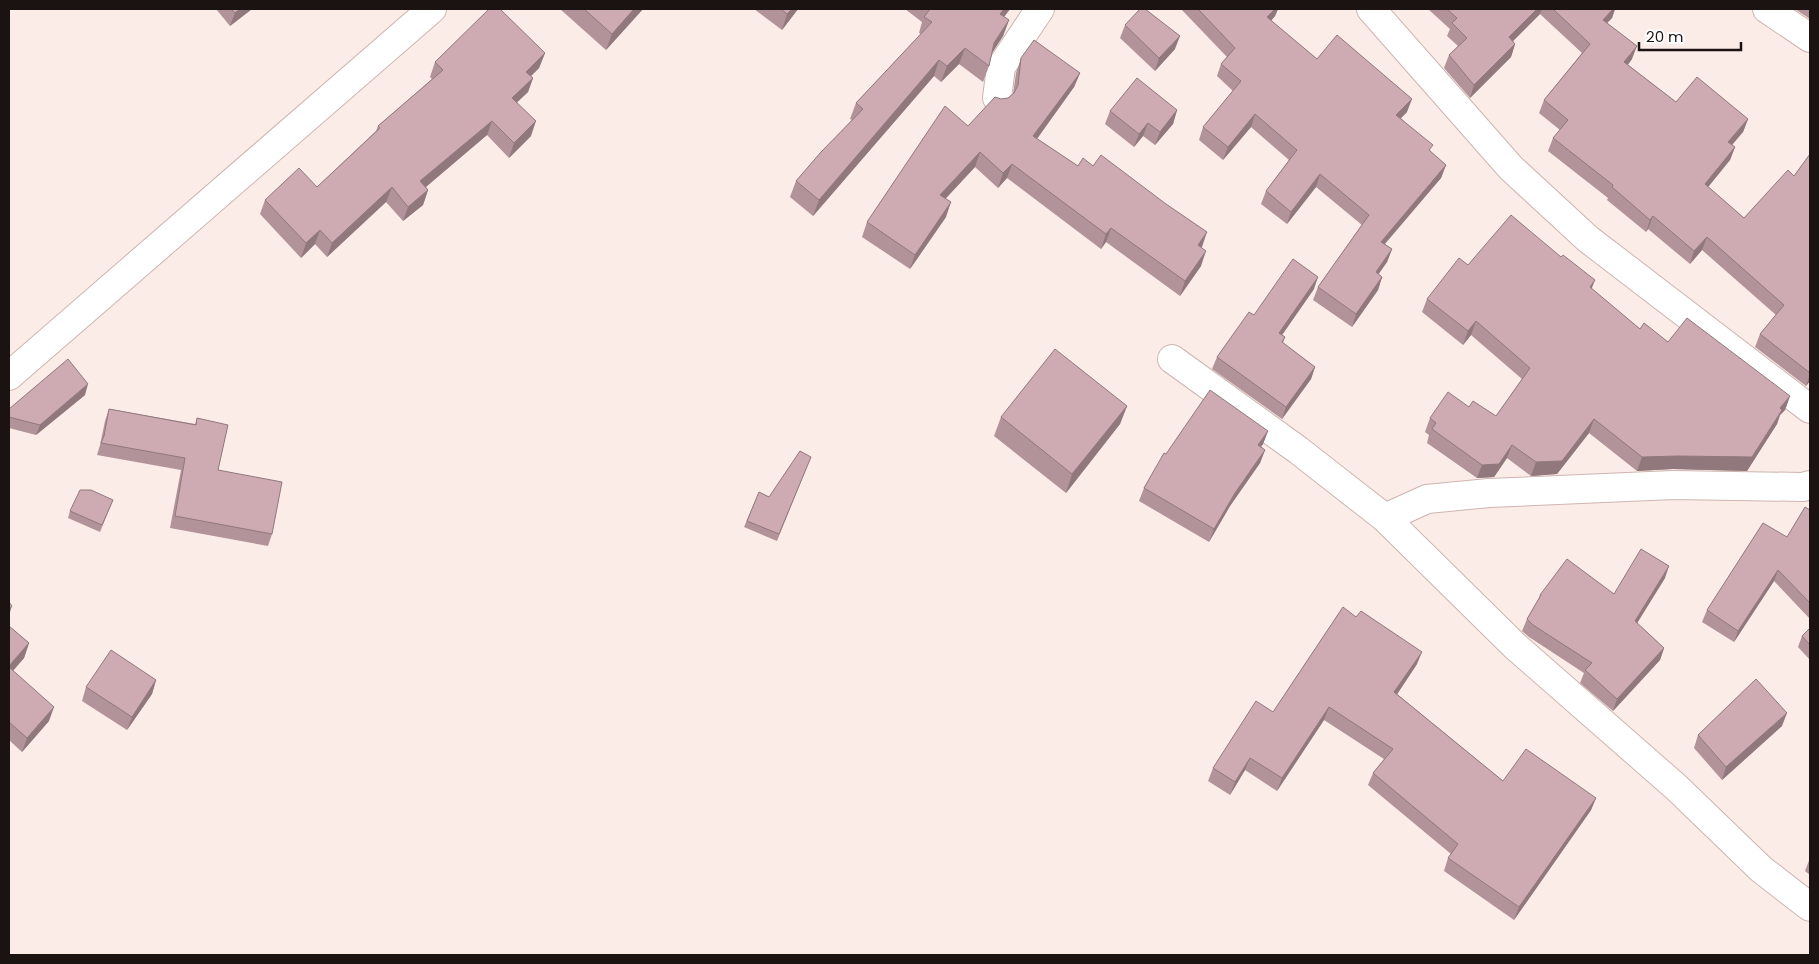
<svg xmlns="http://www.w3.org/2000/svg" width="1819" height="964" font-family="Poppins,sans-serif">
	<style>
		.lines { fill: none; stroke-linecap: round; stroke-linejoin: round }
		.minor-casing { stroke: #ceb5b0; stroke-width: 30 }
		.minor { stroke: #fff; stroke-width: 28 }
		.wall { fill: #b19399 }
		.shaded-wall { fill: #90787d }
		.building { fill: #ceabb2; stroke: #90787d }
	</style>
	<rect width="100%" height="100%" fill="#fbece8"/>
	<g class="lines">
		<defs>
			<g id="minor">
				<polyline points="1371,9 1511,168 1588,239 1810,409"/>
				<polyline points="1767,9 1810,38"/>
				<polyline points="997,98 1001,67 1040,9"/>
				<polyline points="1172,359 1298,450 1385,518 1515,646 1676,787 1761,869 1810,907"/>
				<polyline points="9,376 432,9"/>
				<polyline points="1385,518 1427,499 1489,493 1673,485 1803,487 1810,485"/>
			</g>
		</defs>
		<use href="#minor" class="minor-casing"/>
		<use href="#minor" class="minor"/>
	</g>
	<g class="wall">
		<polygon points="216,9 252,9 230,26"/>
		<polygon points="560,9 643,9 606,50"/>
		<polygon points="754,9 798,9 782,30"/>
		<polygon points="905,9 1010,9 1004,17 1009,20 1003,36 992,53 989,66 983,82 959,64 941,82 934,76 813,216 790,197 796,181 852,120 850,119 856,103 921,34 919,33 922,22"/>
		<polygon points="1181,9 1278,9 1275,16 1271,21 1317,59 1407,112 1401,118 1431,152 1446,165 1441,178 1385,244 1392,249 1387,262 1378,274 1382,277 1378,290 1352,327 1313,300 1318,287 1362,225 1316,187 1287,224 1261,204 1266,191 1289,160 1251,127 1223,160 1199,140 1203,127 1233,91 1217,76 1221,64 1227,57"/>
		<polygon points="1428,9 1615,9 1612,18 1607,23 1632,59 1628,65 1676,102 1748,119 1743,132 1732,145 1735,147 1730,160 1708,187 1744,218 1794,176 1810,154 1810,381 1806,386 1755,347 1760,334 1776,315 1702,250 1690,264 1648,229 1646,232 1607,200 1608,198 1548,151 1553,138 1560,130 1539,113 1544,100 1582,53 1540,14 1513,41 1515,44 1511,57 1470,98 1444,68 1449,55 1458,46 1447,36 1450,29"/>
		<polygon points="1795,9 1810,9 1810,19"/>
		<polygon points="1125,25 1175,49 1155,71 1120,38"/>
		<polygon points="545,53 539,68 531,76 533,78 528,92 517,102 531,136 509,158 487,135 426,187 428,190 423,205 403,221 386,202 327,257 315,244 301,258 260,214 265,200 317,187 376,131 378,126 432,79 430,77 435,62"/>
		<polygon points="1021,58 1080,73 1074,87 1037,139 1078,166 1202,247 1201,248 1201,266 1180,296 1106,242 1101,249 1007,178 998,188 975,167 946,198 946,217 910,269 862,237 867,222 968,126 1001,99 1008,98 1013,94 1016,73"/>
		<polygon points="1177,110 1173,124 1155,145 1143,136 1134,147 1105,124 1110,111"/>
		<polygon points="1468,265 1592,289 1640,329 1790,396 1785,410 1780,415 1777,424 1747,471 1673,469 1637,471 1589,433 1557,474 1531,476 1507,458 1494,477 1477,478 1427,443 1429,435 1425,432 1430,418 1469,407 1496,416 1522,379 1471,335 1463,345 1422,312 1427,299"/>
		<polygon points="1314,289 1282,335 1285,337 1283,343 1315,367 1311,379 1282,419 1212,369 1217,357 1254,315"/>
		<polygon points="85,395 36,435 9,428 9,409"/>
		<polygon points="1127,406 1120,424 1066,493 994,436 1001,417"/>
		<polygon points="109,409 195,424 197,418 218,470 272,534 268,546 170,528 181,470 97,455 100,445 105,421"/>
		<polygon points="1268,431 1263,444 1261,447 1265,450 1260,463 1230,506 1209,542 1139,501 1144,488 1166,454"/>
		<polygon points="808,464 777,541 744,527 759,492 769,497"/>
		<polygon points="113,500 100,532 68,518 70,511"/>
		<polygon points="1810,510 1810,619 1774,581 1734,642 1702,622 1707,610 1787,537"/>
		<polygon points="1665,578 1637,623 1664,648 1660,660 1613,711 1580,683 1584,673 1529,637 1522,631 1527,619 1538,600 1540,595 1614,594"/>
		<polygon points="9,626 29,643 24,658 13,671 49,721 22,752 9,740"/>
		<polygon points="1810,628 1810,660 1798,647 1802,636"/>
		<polygon points="1417,664 1397,694 1503,781 1596,798 1591,810 1514,920 1444,871 1448,858 1451,854 1368,785 1373,773 1384,759 1324,720 1277,791 1245,770 1230,795 1208,781 1213,768 1273,712"/>
		<polygon points="156,680 152,694 127,730 82,701 86,687"/>
		<polygon points="1782,726 1722,780 1694,748 1698,735"/>
		<polygon points="1810,858 1810,875 1805,871"/>
	</g>
	<g class="shaded-wall">
		<polygon points="240,9 252,9 230,26 235,13"/>
		<polygon points="634,9 643,9 606,50 612,34"/>
		<polygon points="792,9 798,9 782,30 787,14"/>
		<polygon points="1004,9 1010,9 994,30 1000,14"/>
		<polygon points="1275,9 1278,9 1275,16 1263,30 1267,17"/>
		<polygon points="1537,9 1542,9 1540,14 1504,50 1509,37"/>
		<polygon points="1613,9 1615,9 1612,18 1598,32 1603,20"/>
		<polygon points="1009,20 1003,36 988,59 994,43"/>
		<polygon points="1180,36 1175,49 1155,71 1159,58"/>
		<polygon points="1515,44 1511,57 1470,98 1474,85"/>
		<polygon points="1637,46 1632,59 1619,75 1624,62"/>
		<polygon points="965,48 959,64 941,82 947,66"/>
		<polygon points="545,53 539,68 521,86 526,72"/>
		<polygon points="939,60 934,76 813,216 819,200"/>
		<polygon points="1080,73 1074,87 1028,151 1033,136"/>
		<polygon points="533,78 528,92 507,112 512,98"/>
		<polygon points="1412,99 1407,112 1392,127 1396,115"/>
		<polygon points="1177,110 1173,124 1155,145 1160,132"/>
		<polygon points="1255,114 1251,127 1223,160 1228,147"/>
		<polygon points="1748,119 1743,132 1724,154 1728,142"/>
		<polygon points="492,121 487,135 415,196 420,181"/>
		<polygon points="536,121 531,136 509,158 514,143"/>
		<polygon points="1148,123 1143,136 1134,147 1139,134"/>
		<polygon points="1735,147 1730,160 1700,197 1705,184"/>
		<polygon points="980,152 975,167 935,210 940,195"/>
		<polygon points="1012,164 1007,178 998,188 1003,173"/>
		<polygon points="1446,165 1441,178 1376,254 1381,242"/>
		<polygon points="1320,174 1316,187 1287,224 1291,212"/>
		<polygon points="392,187 386,202 327,257 332,243"/>
		<polygon points="428,190 423,205 403,221 408,207"/>
		<polygon points="951,202 946,217 910,269 915,255"/>
		<polygon points="1653,216 1648,229 1646,232 1650,220"/>
		<polygon points="1111,228 1106,242 1101,249 1106,234"/>
		<polygon points="320,230 315,244 301,258 306,243"/>
		<polygon points="1207,232 1202,247 1192,260 1198,245"/>
		<polygon points="1707,237 1702,250 1690,264 1694,251"/>
		<polygon points="1392,249 1387,262 1371,285 1376,272"/>
		<polygon points="1206,251 1201,266 1180,296 1185,281"/>
		<polygon points="1318,277 1314,289 1275,345 1279,333"/>
		<polygon points="1382,277 1378,290 1352,327 1356,314"/>
		<polygon points="1595,280 1590,293 1590,287"/>
		<polygon points="1476,321 1471,335 1463,345 1468,331"/>
		<polygon points="1315,367 1311,379 1282,419 1286,407"/>
		<polygon points="1810,374 1810,381 1806,386"/>
		<polygon points="88,384 85,395 36,435 40,425"/>
		<polygon points="1790,396 1785,410 1780,415 1777,424 1747,471 1673,469 1637,471 1642,457 1780,408"/>
		<polygon points="1127,406 1120,424 1066,493 1072,474"/>
		<polygon points="1594,419 1589,433 1557,474 1531,476 1536,462"/>
		<polygon points="1268,431 1263,444 1253,458 1258,445"/>
		<polygon points="1512,445 1507,458 1494,477 1477,478 1482,465"/>
		<polygon points="1265,450 1260,463 1230,506 1209,542 1214,529 1235,493"/>
		<polygon points="1669,566 1665,578 1631,633 1635,621"/>
		<polygon points="1778,570 1774,581 1734,642 1738,631"/>
		<polygon points="12,606 9,615 9,609"/>
		<polygon points="29,643 24,658 9,675 9,666"/>
		<polygon points="1664,648 1660,660 1613,711 1617,699"/>
		<polygon points="1422,652 1417,664 1390,705 1394,692"/>
		<polygon points="156,680 152,694 127,730 132,717"/>
		<polygon points="54,707 49,721 22,752 27,738"/>
		<polygon points="1329,707 1324,720 1277,791 1282,778"/>
		<polygon points="1787,713 1782,726 1722,780 1726,767"/>
		<polygon points="1250,758 1245,770 1230,795 1235,782"/>
		<polygon points="1596,798 1591,810 1514,920 1519,907"/>
	</g>
	<g class="building">
		<polygon points="231,9 240,9 235,13"/>
		<polygon points="489,9 500,9 545,53 526,72 533,78 512,98 536,121 514,143 492,121 420,181 428,190 408,207 392,187 332,243 320,230 306,243 265,200 299,168 317,187 380,128 378,126 443,70 435,62"/>
		<polygon points="584,9 634,9 612,34"/>
		<polygon points="781,9 792,9 787,14"/>
		<polygon points="930,9 1004,9 1000,14 1009,20 994,43 989,66 965,48 947,66 939,60 819,200 796,181 821,152 863,109 856,103 932,22 924,17"/>
		<polygon points="1140,9 1145,9 1180,36 1159,58 1125,25"/>
		<polygon points="1198,9 1275,9 1267,17 1317,59 1337,35 1412,99 1396,115 1433,145 1429,150 1446,165 1381,242 1392,249 1376,272 1382,277 1356,314 1318,287 1369,215 1320,174 1291,212 1266,191 1297,150 1255,114 1228,147 1203,127 1241,81 1221,64 1235,48"/>
		<polygon points="1447,9 1537,9 1509,37 1515,44 1474,85 1449,55 1467,38 1452,23 1457,18"/>
		<polygon points="1553,9 1613,9 1603,20 1637,46 1624,62 1676,102 1697,77 1748,119 1728,142 1735,147 1705,184 1744,218 1788,170 1794,176 1810,154 1810,373 1760,334 1784,305 1707,237 1694,251 1653,216 1650,220 1612,187 1613,185 1553,138 1568,120 1544,100 1590,44"/>
		<polygon points="1034,40 1080,73 1033,136 1078,166 1083,158 1093,166 1101,155 1166,204 1207,232 1198,245 1206,251 1185,281 1111,228 1106,234 1012,164 1003,173 980,152 940,195 951,202 915,255 867,222 945,106 968,126 995,97 1001,99 1008,98 1014,93 1018,85 1021,58"/>
		<polygon points="1137,78 1177,110 1160,132 1148,123 1139,134 1110,111"/>
		<polygon points="1511,215 1561,257 1563,255 1595,280 1590,287 1640,329 1644,323 1668,342 1687,318 1790,396 1780,408 1782,410 1752,457 1678,456 1642,457 1594,419 1562,461 1536,462 1512,445 1499,464 1482,465 1432,429 1436,423 1430,418 1448,392 1469,407 1473,401 1496,416 1530,368 1476,321 1468,331 1427,299 1459,258 1468,265"/>
		<polygon points="1293,259 1318,277 1279,333 1285,337 1282,342 1315,367 1286,407 1217,357 1249,312 1254,315"/>
		<polygon points="1055,349 1127,406 1072,474 1001,417"/>
		<polygon points="68,359 88,384 40,425 9,417 9,409"/>
		<polygon points="1210,390 1268,431 1258,445 1265,450 1235,493 1214,529 1144,488 1164,453 1166,454"/>
		<polygon points="109,409 196,425 197,418 228,425 218,470 282,482 272,534 175,516 185,458 101,443 104,436"/>
		<polygon points="800,451 811,457 779,534 747,521 759,492 769,497"/>
		<polygon points="80,490 91,490 113,500 102,525 70,511"/>
		<polygon points="1805,507 1810,510 1810,603 1778,570 1738,631 1707,610 1763,523 1787,537"/>
		<polygon points="1641,549 1669,566 1635,621 1664,648 1617,699 1585,670 1592,663 1533,625 1527,619 1541,595 1540,595 1567,559 1614,594"/>
		<polygon points="9,602 12,606 9,609"/>
		<polygon points="1343,607 1356,617 1361,611 1422,652 1394,692 1503,781 1526,749 1596,798 1519,907 1448,858 1458,844 1373,773 1393,749 1329,707 1282,778 1250,758 1235,782 1213,768 1256,701 1273,712"/>
		<polygon points="9,626 29,643 9,666"/>
		<polygon points="1810,628 1810,645 1802,636"/>
		<polygon points="111,650 156,680 132,717 86,687"/>
		<polygon points="9,667 54,707 27,738 9,722"/>
		<polygon points="1756,679 1787,713 1726,767 1698,735"/>
	</g>
	<rect width="1819" height="964" fill="none" stroke="#1b1311" stroke-width="20"/>
	<path d="M1639 42v8h102v-8" fill="none" stroke="#1b1311" stroke-width="2.5"/>
	<text x="1646" y="42" font-size="15" fill="#1b1311" stroke="#ffffff" stroke-width="4" paint-order="stroke">20 m</text>
</svg>
